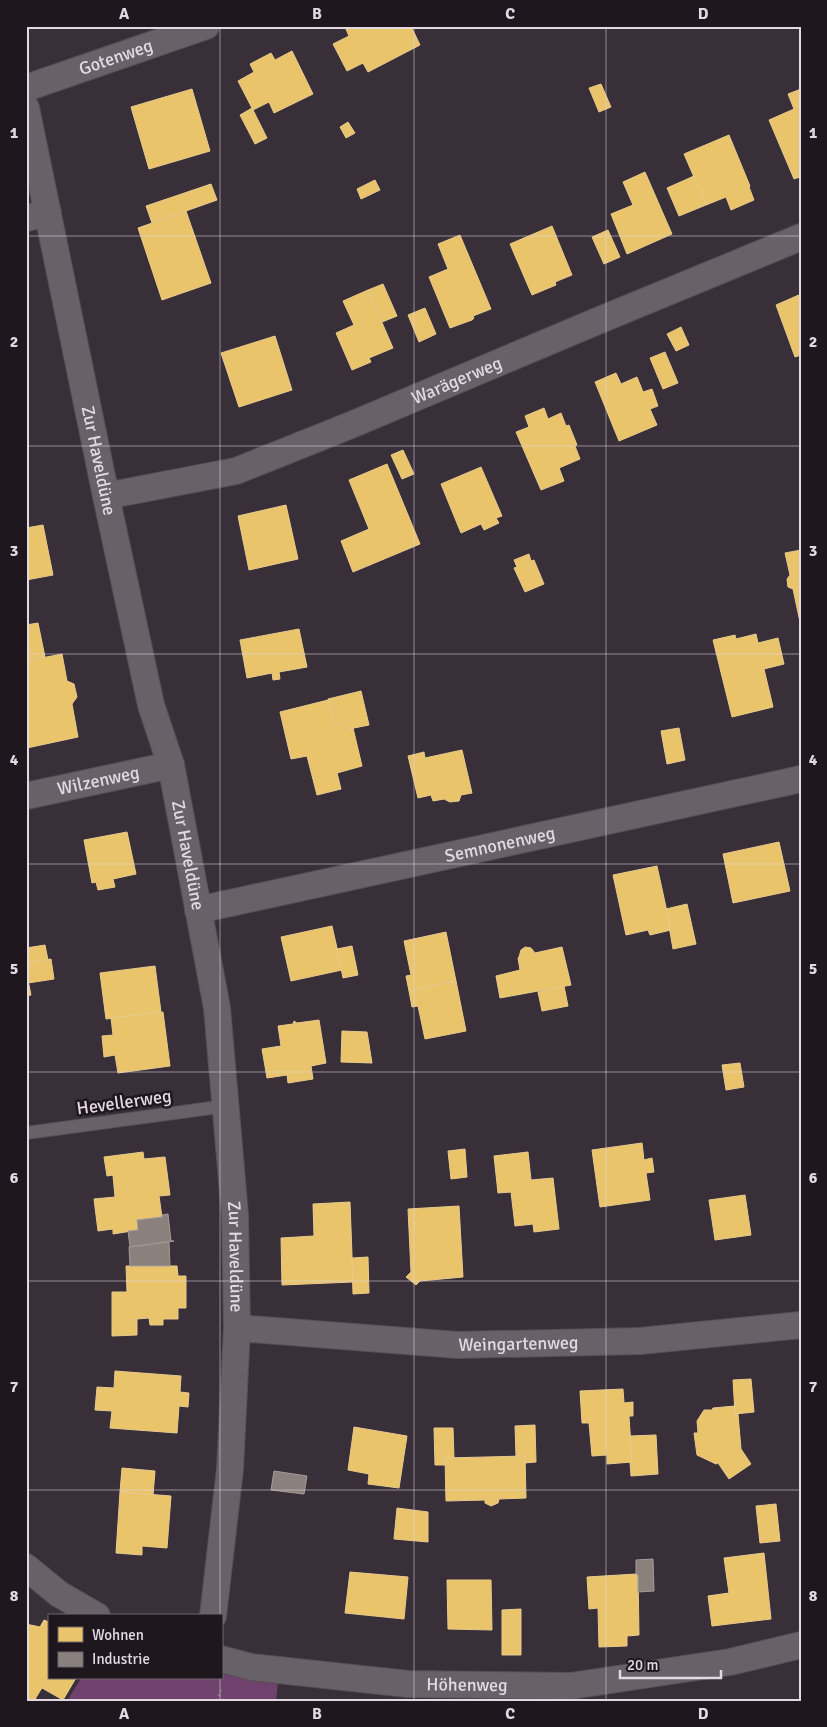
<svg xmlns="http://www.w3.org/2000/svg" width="827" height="1727" font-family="Signika,sans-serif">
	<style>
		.green { fill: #6f416d }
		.homes { fill: #e9c46a; stroke: #e8ca8e }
		.industry { fill: #8a817c; stroke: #a59b9b }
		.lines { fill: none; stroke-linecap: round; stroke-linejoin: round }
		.service-casing { stroke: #574e56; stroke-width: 14 }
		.minor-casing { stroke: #574e56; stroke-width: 28 }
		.path { stroke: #746d74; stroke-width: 3; stroke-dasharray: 2.5 2.5; stroke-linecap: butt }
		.service { stroke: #686168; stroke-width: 12 }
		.minor { stroke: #686168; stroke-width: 26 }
		.grid { fill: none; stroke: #e4d8e3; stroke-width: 1; stroke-opacity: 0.55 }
		.labels { text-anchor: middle; stroke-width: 5; stroke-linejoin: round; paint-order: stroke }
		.street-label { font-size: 18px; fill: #e4d8e3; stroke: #1f171e }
		.neatline { fill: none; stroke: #e4d8e3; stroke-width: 2 }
		.grid-label { font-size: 16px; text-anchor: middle; font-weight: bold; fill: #e4d8e3 }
	</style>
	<rect width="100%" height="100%" fill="#392f38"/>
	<polygon class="green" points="221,1673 278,1683 276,1701 67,1701 81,1678 221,1678"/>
	<g class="homes">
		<polygon points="347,26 411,26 420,45 368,72 363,63 347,71 333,44 349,36 345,27"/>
		<polygon points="292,51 313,94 274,113 269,102 253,110 238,81 254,72 250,64 271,53 275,60"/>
		<polygon points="601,84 611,107 599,112 589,88"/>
		<polygon points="192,89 210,151 149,169 131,107"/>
		<polygon points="801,89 801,179 800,177 794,179 769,120 794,109 788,94"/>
		<polygon points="252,108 267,138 255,144 240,115"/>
		<polygon points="348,122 355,133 346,138 340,127"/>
		<polygon points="729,135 750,186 749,187 754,200 731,210 726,197 706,205 684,154"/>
		<polygon points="645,172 672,234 627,254 611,214 633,205 623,182"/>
		<polygon points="694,176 706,205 679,216 667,188"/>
		<polygon points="375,180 380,190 361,199 357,189"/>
		<polygon points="211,184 217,200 152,223 146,206"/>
		<polygon points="186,211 211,283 162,300 138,228"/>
		<polygon points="552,226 572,275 555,282 556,285 532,295 510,244"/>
		<polygon points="608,230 620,257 604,264 592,237"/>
		<polygon points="460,235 491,309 473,316 474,318 472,320 450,328 429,277 448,269 438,244"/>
		<polygon points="383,284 397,316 382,322 368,290"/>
		<polygon points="368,290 393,348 369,358 371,362 352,370 336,333 354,325 343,301"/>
		<polygon points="801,294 801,355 795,357 776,305"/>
		<polygon points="425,308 436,334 419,342 408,315"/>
		<polygon points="681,327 689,345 676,351 667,334"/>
		<polygon points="275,336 292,390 239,407 221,353"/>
		<polygon points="665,352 678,383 663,389 650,358"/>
		<polygon points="616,373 621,384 637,377 643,392 652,389 658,406 650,409 657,425 619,441 595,382"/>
		<polygon points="544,408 548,419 561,413 566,426 569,425 577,445 575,446 580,459 559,468 564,481 541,490 516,432 529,427 525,416"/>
		<polygon points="403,450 414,474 402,479 391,455"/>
		<polygon points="387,464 420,544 353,572 341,541 369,529 349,480"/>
		<polygon points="481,467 502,516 496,518 499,523 484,530 481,524 461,533 441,484"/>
		<polygon points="286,505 298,559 249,570 238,516"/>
		<polygon points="43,525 53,575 26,580 26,528"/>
		<polygon points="801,550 801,622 800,622 793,589 788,587 787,579 790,575 785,553"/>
		<polygon points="529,554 531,561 534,560 544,584 525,592 514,568 517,567 514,560"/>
		<polygon points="38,623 45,657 26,661 26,625"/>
		<polygon points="299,629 307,667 279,672 280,679 273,680 272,673 247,678 240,640"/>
		<polygon points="756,634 758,643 778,638 784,664 764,669 773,707 732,717 713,640 735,635 736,639"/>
		<polygon points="62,654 67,681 74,684 77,697 72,704 78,737 27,748 26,661"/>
		<polygon points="361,691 369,725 349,729 339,723 334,724 328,699"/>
		<polygon points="328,700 334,724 339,723 349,729 353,728 362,766 337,773 341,789 317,795 307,756 291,759 280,712"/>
		<polygon points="679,728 685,760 667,764 661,731"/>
		<polygon points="462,750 472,793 461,795 459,801 450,802 444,799 433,801 431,795 418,798 408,756 424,752 425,758"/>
		<polygon points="127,832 136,874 113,879 115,887 98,890 96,882 92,883 84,840"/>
		<polygon points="779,842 790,891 733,903 723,854"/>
		<polygon points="657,866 671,930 650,935 648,930 626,935 613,875"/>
		<polygon points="687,904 696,944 673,949 666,909"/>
		<polygon points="332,926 342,970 291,981 281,937"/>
		<polygon points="446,932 456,981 409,991 406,976 411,975 404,941"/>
		<polygon points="45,945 48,960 26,963 26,948"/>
		<polygon points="352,946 358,975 343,978 337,949"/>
		<polygon points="525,947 531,948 535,953 562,947 571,985 500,998 496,976 520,970 518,958 519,957 521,950"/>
		<polygon points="51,959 54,979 28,983 26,963"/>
		<polygon points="155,966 161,1012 106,1019 100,973"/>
		<polygon points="26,970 31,995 26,996"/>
		<polygon points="456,981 466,1031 425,1039 418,1006 412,1007 409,991"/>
		<polygon points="564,986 568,1006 542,1011 538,992"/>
		<polygon points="163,1012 170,1066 118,1073 115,1055 104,1057 102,1036 113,1035 111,1018"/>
		<polygon points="319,1020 326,1063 311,1066 313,1079 288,1083 287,1075 267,1078 262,1049 281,1046 278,1026 293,1024 294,1021 297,1023"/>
		<polygon points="342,1031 367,1032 372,1063 341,1062"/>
		<polygon points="740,1063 744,1087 726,1090 722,1065"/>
		<polygon points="642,1143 644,1160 652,1158 654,1172 646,1173 650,1200 600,1207 592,1150"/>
		<polygon points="465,1149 467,1177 451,1179 448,1151"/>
		<polygon points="143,1152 144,1159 165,1157 170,1195 159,1196 162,1217 137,1220 138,1230 113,1234 113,1229 98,1231 94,1199 115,1197 113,1175 107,1176 104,1157"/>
		<polygon points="528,1152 531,1180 553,1178 559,1229 534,1232 533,1224 515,1226 511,1192 498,1193 494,1156"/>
		<polygon points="745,1195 751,1235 715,1240 709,1200"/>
		<polygon points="350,1202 353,1282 282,1285 281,1238 314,1236 313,1204"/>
		<polygon points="459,1206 463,1277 420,1281 416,1285 406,1277 411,1272 408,1209"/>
		<polygon points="368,1257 369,1293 353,1294 352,1258"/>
		<polygon points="126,1266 177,1266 178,1276 186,1276 186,1308 178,1308 178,1319 163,1319 163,1325 150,1325 149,1318 137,1319 137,1335 112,1336 112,1292 127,1292"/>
		<polygon points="115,1371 181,1376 180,1392 189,1393 188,1407 179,1406 177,1433 110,1428 112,1411 95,1410 97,1387 114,1388"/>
		<polygon points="751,1379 754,1412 735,1414 733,1380"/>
		<polygon points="623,1389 624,1403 633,1402 633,1416 629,1416 632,1462 607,1464 607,1455 592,1456 589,1423 582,1423 580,1391"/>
		<polygon points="735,1406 735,1414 738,1414 741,1449 751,1464 729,1479 718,1463 716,1464 697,1455 694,1433 698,1433 697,1421 704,1410 712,1410 713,1408"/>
		<polygon points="535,1425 536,1462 525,1463 525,1456 516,1456 515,1426"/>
		<polygon points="354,1427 407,1436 399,1488 368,1484 369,1474 348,1470"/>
		<polygon points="434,1428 453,1428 454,1458 445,1458 445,1465 435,1465"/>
		<polygon points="656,1435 658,1474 631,1476 630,1462 632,1462 630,1436"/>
		<polygon points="525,1456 526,1498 499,1499 498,1503 491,1506 485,1503 485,1500 446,1501 445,1458"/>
		<polygon points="122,1468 155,1471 153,1495 120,1492"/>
		<polygon points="120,1492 171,1496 167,1548 142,1546 142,1555 116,1553"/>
		<polygon points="776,1504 780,1541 760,1543 756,1506"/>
		<polygon points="397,1508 428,1512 428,1542 394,1539"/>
		<polygon points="764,1553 771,1619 712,1626 708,1596 729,1593 724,1558"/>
		<polygon points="350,1572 408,1577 404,1619 345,1613"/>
		<polygon points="636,1574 638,1575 639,1635 627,1636 627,1646 599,1647 598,1608 589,1609 587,1577"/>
		<polygon points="447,1580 491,1580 492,1630 448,1629"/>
		<polygon points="521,1609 521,1655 502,1655 502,1610"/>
		<polygon points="44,1620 49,1622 49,1676 34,1701 26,1701 26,1624 40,1627"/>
		<polygon points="49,1676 49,1678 76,1678 63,1700 42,1688"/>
	</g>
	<g class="industry">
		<polygon points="168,1214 171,1241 174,1241 130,1247 128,1231 138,1230 137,1220 162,1217 162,1215"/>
		<polygon points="169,1242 170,1266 130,1266 129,1247"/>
		<polygon points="274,1471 307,1476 304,1494 271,1490"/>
		<polygon points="653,1559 654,1591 638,1592 638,1575 636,1574 636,1560"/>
	</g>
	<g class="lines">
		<defs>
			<polyline id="service" points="26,1133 226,1106"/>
			<g id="minor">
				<path id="s1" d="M26,88L206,26"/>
				<path id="s2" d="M26,108L106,496L151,705L171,765L217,1008L235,1215L237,1328L230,1469L213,1616"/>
				<polyline points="26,218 48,213"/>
				<path id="s3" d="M106,496L236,471L351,425L595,322L801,237"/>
				<path id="s4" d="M26,796L171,765"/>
				<path id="s5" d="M198,910L801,779"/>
				<path id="s6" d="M237,1328L458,1345L640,1341L801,1325"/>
				<polyline points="26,1567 59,1594 97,1616"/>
				<path id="s7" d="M221,1659L251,1667L408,1684L571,1686L730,1662L801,1645"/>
			</g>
		</defs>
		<use href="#service" class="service-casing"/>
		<use href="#minor" class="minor-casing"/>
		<polyline class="path" points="217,1701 221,1690"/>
		<use href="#service" class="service"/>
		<use href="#minor" class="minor"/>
	</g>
	<path class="grid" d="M220,26V1616M414,26V1701M606,26V1701M26,236H801M26,446H801M26,654H801M26,864H801M26,1072H801M26,1281H801M26,1490H801M220,1678V1701"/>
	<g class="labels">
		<g class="street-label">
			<text dy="6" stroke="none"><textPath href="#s1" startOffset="95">Gotenweg</textPath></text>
			<text dy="6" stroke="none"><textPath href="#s3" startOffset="371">Warägerweg</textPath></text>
			<text dy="6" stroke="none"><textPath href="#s2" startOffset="360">Zur Haveldüne</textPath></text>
			<text dy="6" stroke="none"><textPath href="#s4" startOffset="74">Wilzenweg</textPath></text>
			<text dy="6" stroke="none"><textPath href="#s5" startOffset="309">Semnonenweg</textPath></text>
			<text dy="6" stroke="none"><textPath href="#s2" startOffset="765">Zur Haveldüne</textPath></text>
			<text transform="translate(124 1102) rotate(-8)" y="6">Hevellerweg</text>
			<text dy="6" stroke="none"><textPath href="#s2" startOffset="1170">Zur Haveldüne</textPath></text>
			<text dy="6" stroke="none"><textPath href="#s6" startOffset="282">Weingartenweg</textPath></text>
			<text dy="6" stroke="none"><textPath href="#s7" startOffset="248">Höhenweg</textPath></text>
		</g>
	</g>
	<rect width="827" height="1727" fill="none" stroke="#1f171e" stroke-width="55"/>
	<rect x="48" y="1614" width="175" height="65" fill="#1f171e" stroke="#6e646d"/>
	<rect x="58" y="1627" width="25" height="15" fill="#e9c46a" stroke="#6e646d"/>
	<text x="92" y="1640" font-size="15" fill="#e4d8e3">Wohnen</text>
	<rect x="58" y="1652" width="25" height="15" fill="#8a817c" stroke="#6e646d"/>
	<text x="92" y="1664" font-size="15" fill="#e4d8e3">Industrie</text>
	<path d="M620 1670v8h101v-8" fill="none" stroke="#e4d8e3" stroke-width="2.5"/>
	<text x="627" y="1670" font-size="15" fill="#e4d8e3" stroke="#1f171e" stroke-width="4" paint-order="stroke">20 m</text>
	<rect x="28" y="28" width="772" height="1672" class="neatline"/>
	<g class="grid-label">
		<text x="124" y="19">A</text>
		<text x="317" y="19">B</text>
		<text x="510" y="19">C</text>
		<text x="703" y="19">D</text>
		<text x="14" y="138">1</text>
		<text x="813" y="138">1</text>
		<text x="14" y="347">2</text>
		<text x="813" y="347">2</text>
		<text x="14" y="556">3</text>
		<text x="813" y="556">3</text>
		<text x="14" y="765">4</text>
		<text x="813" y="765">4</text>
		<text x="14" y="974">5</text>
		<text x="813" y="974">5</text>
		<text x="14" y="1183">6</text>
		<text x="813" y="1183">6</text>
		<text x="14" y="1392">7</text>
		<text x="813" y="1392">7</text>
		<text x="14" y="1601">8</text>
		<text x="813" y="1601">8</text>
		<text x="124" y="1719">A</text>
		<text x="317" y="1719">B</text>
		<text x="510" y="1719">C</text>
		<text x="703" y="1719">D</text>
	</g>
</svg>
